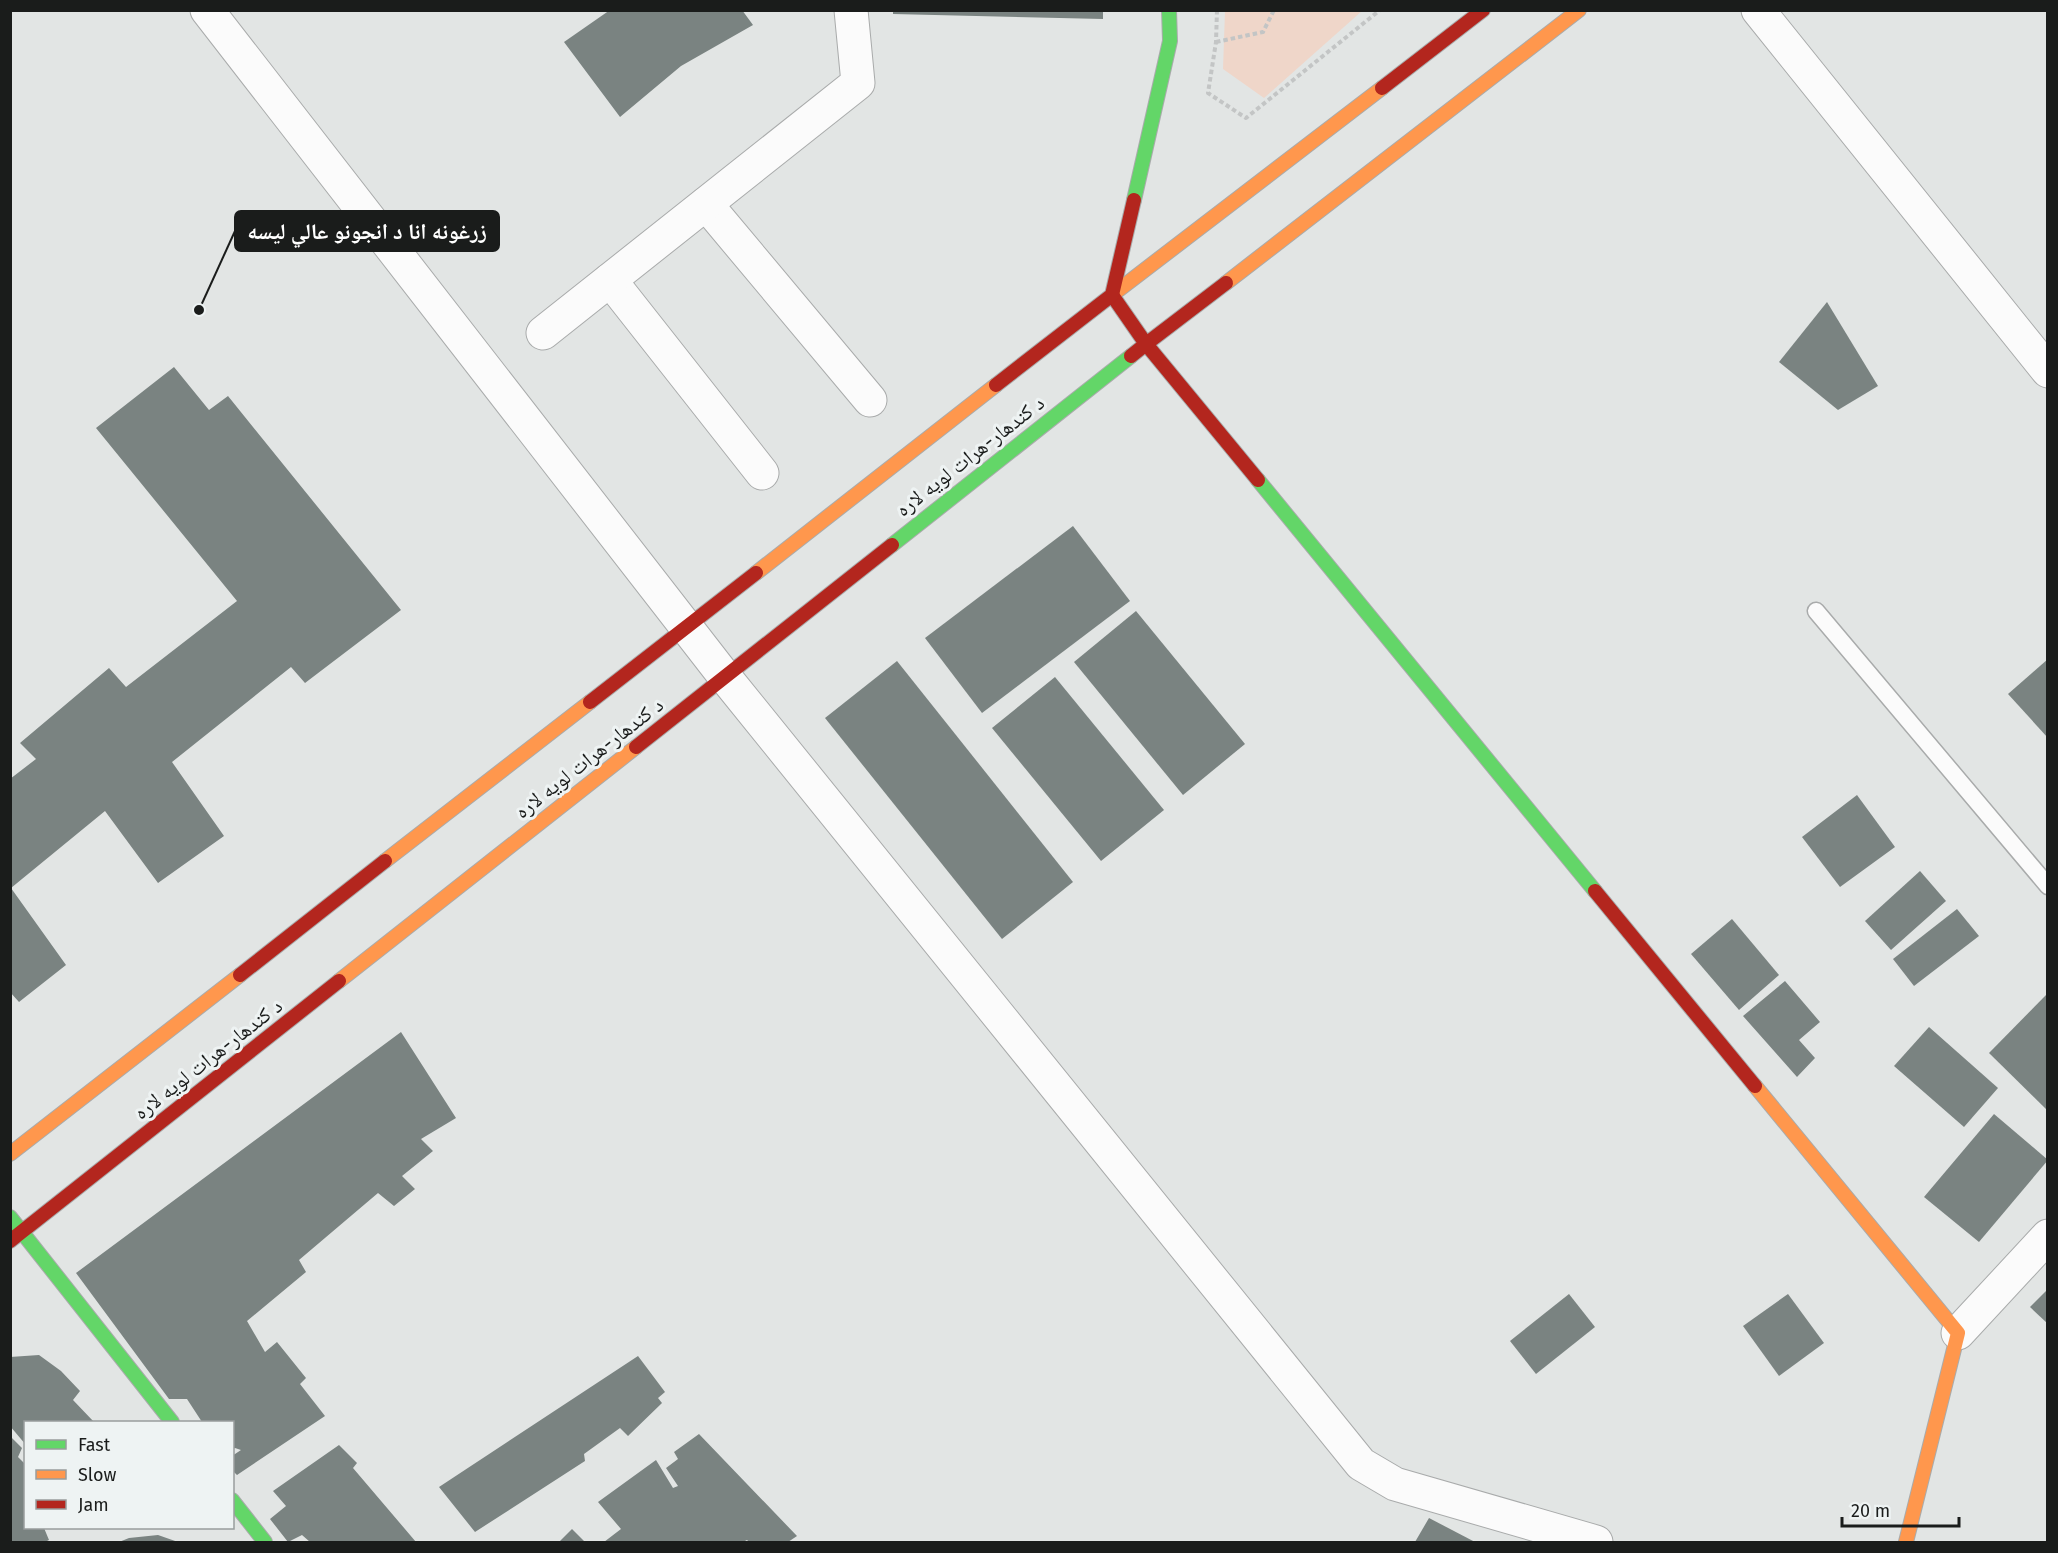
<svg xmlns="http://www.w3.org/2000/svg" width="2058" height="1553" font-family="'Fira Sans','Noto Naskh Arabic',sans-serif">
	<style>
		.green { fill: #efd6c9 }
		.building { fill: #7a8381 }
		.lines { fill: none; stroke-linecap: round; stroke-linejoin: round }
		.lane-casing { stroke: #a9abab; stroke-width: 19 }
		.street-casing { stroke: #a9abab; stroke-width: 35 }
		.fast-casing { stroke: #a9abab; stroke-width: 16 }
		.slow-casing { stroke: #a9abab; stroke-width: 16 }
		.jam-casing { stroke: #a9abab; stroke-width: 16 }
		.path { stroke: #c3c5c5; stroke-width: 4; stroke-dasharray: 4.5 3; stroke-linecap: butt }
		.lane { stroke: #fbfbfb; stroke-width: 16 }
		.street { stroke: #fbfbfb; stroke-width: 33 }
		.fast { stroke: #63d668; stroke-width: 14 }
		.slow { stroke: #ff974d; stroke-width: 14 }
		.jam { stroke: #b3261e; stroke-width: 14 }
		.labels { text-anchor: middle; stroke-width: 6; stroke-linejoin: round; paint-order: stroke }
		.street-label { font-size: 21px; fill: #1a1c1b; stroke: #eef3f3 }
		.leader { fill: none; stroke: #1a1c1b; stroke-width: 2 }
		.callout-dot { fill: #1a1c1b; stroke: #eef3f3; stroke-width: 2 }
		.callout { fill: #1a1c1b; stroke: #1a1c1b; stroke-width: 2 }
		.callout-label { font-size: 22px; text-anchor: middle; font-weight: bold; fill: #fff }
	</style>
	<rect width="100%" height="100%" fill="#e2e5e4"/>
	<polygon class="green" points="1225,11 1225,10 1362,11 1264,98 1223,69"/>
	<g class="building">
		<polygon points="610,10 742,10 753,25 681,66 620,117 564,42"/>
		<polygon points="893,10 1103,10 1103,19 893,14"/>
		<polygon points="1827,302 1878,386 1838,410 1779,362"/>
		<polygon points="174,367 209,410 228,396 401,610 305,683 291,667 172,762 224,836 158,883 105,811 11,888 66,965 19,1002 10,992 10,779 36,759 20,743 109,668 126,687 237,601 96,428"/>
		<polygon points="1073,526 1130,601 982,713 925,638"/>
		<polygon points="1136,611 1245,744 1183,795 1074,662"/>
		<polygon points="2048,659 2048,738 2008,694"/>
		<polygon points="897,661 1073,882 1002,939 825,718"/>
		<polygon points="1055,677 1164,810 1101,861 992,728"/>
		<polygon points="1857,795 1895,847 1840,887 1802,837"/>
		<polygon points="1920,871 1946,901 1891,950 1865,921"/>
		<polygon points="1957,909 1979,936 1914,986 1893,959"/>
		<polygon points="1732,919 1779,975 1739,1010 1691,954"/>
		<polygon points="1785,981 1820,1022 1799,1040 1815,1058 1797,1077 1743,1016"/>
		<polygon points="2048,993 2048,1111 1989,1053"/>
		<polygon points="1929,1027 1998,1088 1964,1127 1894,1066"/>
		<polygon points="401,1032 456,1118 421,1139 433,1151 402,1176 415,1189 394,1206 378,1193 299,1260 306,1272 247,1321 265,1352 277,1342 306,1378 300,1384 325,1416 237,1475 232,1470 232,1456 241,1450 235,1448 232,1449 232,1422 202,1422 187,1399 169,1399 76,1273"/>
		<polygon points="1994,1114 2048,1160 1979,1242 1924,1197"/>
		<polygon points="2048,1289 2048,1324 2030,1307"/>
		<polygon points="1569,1294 1595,1327 1536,1374 1510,1341"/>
		<polygon points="1788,1294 1824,1343 1779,1376 1743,1326"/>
		<polygon points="39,1355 61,1371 80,1391 73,1400 94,1422 26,1422 26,1445 10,1426 10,1357"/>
		<polygon points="638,1356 665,1392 658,1398 662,1403 628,1436 620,1428 584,1454 585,1461 475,1532 439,1487"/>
		<polygon points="699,1434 797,1536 788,1542 749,1542 747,1540 743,1542 604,1542 621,1529 598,1502 656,1460 673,1488 678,1486 666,1468 678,1459 674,1452"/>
		<polygon points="10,1436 22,1448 18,1457 26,1465 26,1528 44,1528 49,1540 45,1542 10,1542"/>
		<polygon points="339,1445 357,1463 353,1468 416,1542 310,1542 302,1535 288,1542 270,1519 286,1506 273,1491"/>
		<polygon points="1429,1518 1475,1542 1415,1542"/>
		<polygon points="572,1529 585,1542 559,1542"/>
		<polygon points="158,1535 178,1542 119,1542 129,1538"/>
	</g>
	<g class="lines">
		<defs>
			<polyline id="lane" points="1816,611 2048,886"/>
			<g id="street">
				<polyline points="207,10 725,677 1361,1464 1395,1484 1596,1542"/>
				<polyline points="1758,10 2048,371"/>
				<polyline points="706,204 870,400"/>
				<polyline points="610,280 762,473"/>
				<polyline points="543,333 858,83 851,10"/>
				<polyline points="1958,1333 2048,1236"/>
			</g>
			<g id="fast">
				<polyline points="1134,200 1170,41 1169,10"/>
				<polyline points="1258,480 1595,891"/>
				<polyline points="892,545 1131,356"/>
				<polyline points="10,1217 172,1422"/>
				<polyline points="232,1500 265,1542"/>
			</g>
			<g id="slow">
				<polyline points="1226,283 1579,10"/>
				<polyline points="1112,295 1382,88"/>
				<polyline points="756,573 996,385"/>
				<polyline points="385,861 590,702"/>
				<polyline points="339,981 636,747"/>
				<polyline points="1755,1086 1958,1333 1906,1542"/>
				<polyline points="10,1154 240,975"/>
			</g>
			<g id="jam">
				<polyline points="1382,88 1483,10"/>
				<polyline points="1226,283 1146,344 1258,480"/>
				<polyline points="1112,295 1146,344 1131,356"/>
				<polyline points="996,385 1112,295 1134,200"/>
				<polyline points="590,702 756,573"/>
				<polyline points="636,747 892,545"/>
				<polyline points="1595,891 1755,1086"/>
				<polyline points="240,975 385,861"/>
				<polyline points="10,1241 339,981"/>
			</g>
		</defs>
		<use href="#lane" class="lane-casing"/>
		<use href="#street" class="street-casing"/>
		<use href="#fast" class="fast-casing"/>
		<use href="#slow" class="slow-casing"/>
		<use href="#jam" class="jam-casing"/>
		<g class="path">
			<polyline points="1217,10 1216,42 1208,93 1246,118 1380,10"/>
			<polyline points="1216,42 1263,32 1274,10"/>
		</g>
		<use href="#lane" class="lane"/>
		<use href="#street" class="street"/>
		<use href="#fast" class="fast"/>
		<use href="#slow" class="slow"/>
		<use href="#jam" class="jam"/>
	</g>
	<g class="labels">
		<g class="street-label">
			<text transform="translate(970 456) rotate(-38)" y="7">د کندهار-هرات لويه لاره</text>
			<text transform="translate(589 758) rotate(-38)" y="7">د کندهار-هرات لويه لاره</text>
			<text transform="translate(208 1059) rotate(-38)" y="7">د کندهار-هرات لويه لاره</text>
		</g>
	</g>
	<path class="leader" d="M199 310L235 231"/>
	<circle class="callout-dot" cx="199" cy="310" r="6"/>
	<rect class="callout" x="235" y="211" width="264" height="40" rx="6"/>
	<g class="callout-label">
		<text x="367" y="239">زرغونه انا د انجونو عالي لیسه</text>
	</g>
	<rect width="2058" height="1553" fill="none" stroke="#1a1c1b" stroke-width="24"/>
	<rect x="24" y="1421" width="210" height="108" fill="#eef3f3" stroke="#999d9d" stroke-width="1.5"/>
	<rect x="36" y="1440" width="30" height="9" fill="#63d668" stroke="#999d9d" stroke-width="1.5"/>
	<text x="78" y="1451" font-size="18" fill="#1a1c1b">Fast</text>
	<rect x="36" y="1470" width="30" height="9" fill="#ff974d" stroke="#999d9d" stroke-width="1.5"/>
	<text x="78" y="1481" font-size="18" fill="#1a1c1b">Slow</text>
	<rect x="36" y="1500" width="30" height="9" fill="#b3261e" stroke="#999d9d" stroke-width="1.5"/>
	<text x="78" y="1511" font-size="18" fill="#1a1c1b">Jam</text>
	<path d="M1842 1517v9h117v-9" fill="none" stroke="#1a1c1b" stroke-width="3"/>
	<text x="1851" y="1517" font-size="18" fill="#1a1c1b" stroke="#eef3f3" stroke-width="4.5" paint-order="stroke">20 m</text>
</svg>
